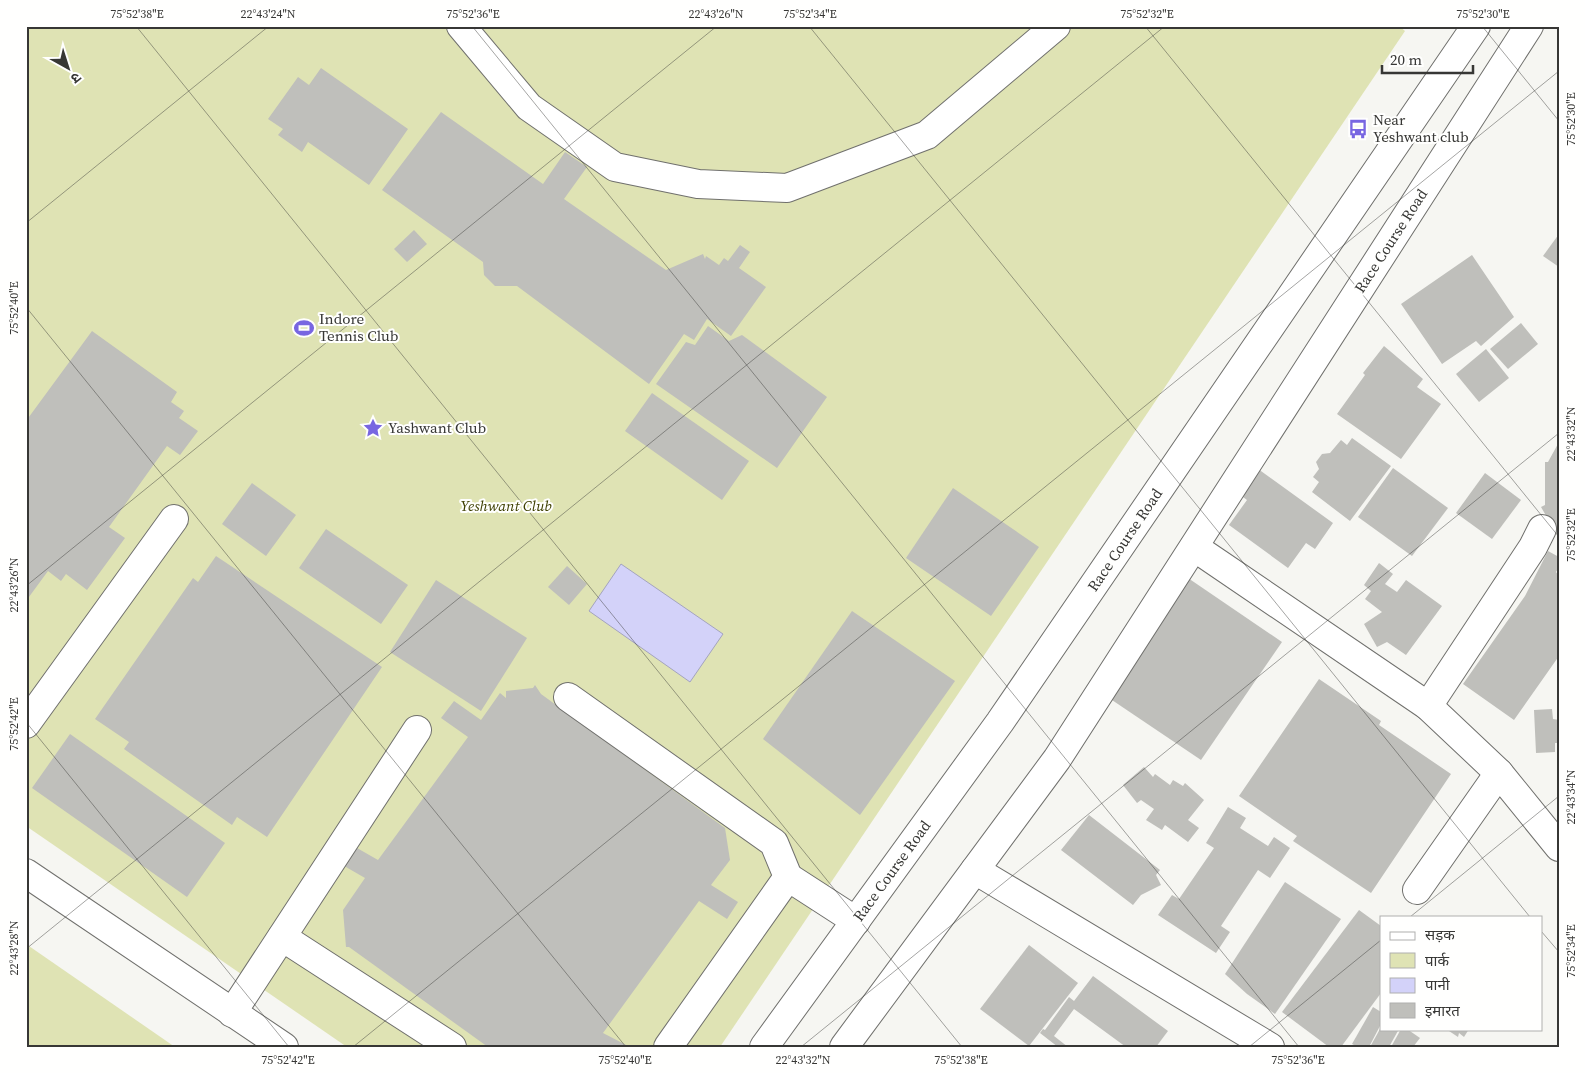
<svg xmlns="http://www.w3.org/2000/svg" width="1585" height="1073" font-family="'Source Serif 4','Noto Sans Devanagari',serif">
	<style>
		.green { fill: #dfe3b4 }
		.water { fill: #d3d2f9; stroke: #a4a4be }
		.building { fill: #bfbfbb }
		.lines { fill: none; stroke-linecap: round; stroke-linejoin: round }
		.minor-casing { stroke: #70706d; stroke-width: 30 }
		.major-casing { stroke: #70706d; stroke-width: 30 }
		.minor { stroke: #fff; stroke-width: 28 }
		.major { stroke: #fff; stroke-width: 28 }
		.ticks { fill: none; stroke: #373735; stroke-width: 1; stroke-opacity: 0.45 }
		.labels { text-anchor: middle; stroke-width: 4; stroke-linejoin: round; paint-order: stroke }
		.poi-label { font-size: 15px; fill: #373735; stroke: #fffffe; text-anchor: start }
		.street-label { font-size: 15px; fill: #373735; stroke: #fffffe }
		.park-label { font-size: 15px; font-style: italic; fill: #3d3f01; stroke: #fffffe }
		.neatline { fill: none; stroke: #373735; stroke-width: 2 }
		.ticks-label { font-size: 12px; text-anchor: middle; fill: #373735 }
	</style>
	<rect width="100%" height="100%" fill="#f6f6f2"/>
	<g class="green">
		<polygon points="26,26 1399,26 1405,31 720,1047 347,1047 26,826"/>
		<polygon points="26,944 175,1047 26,1047"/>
	</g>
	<polygon class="water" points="621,564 723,634 690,682 589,611"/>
	<g class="building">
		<polygon points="321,68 408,129 369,185 308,142 302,152 278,135 283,129 268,119 298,77 309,85"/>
		<polygon points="441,112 543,184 565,152 587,167 564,199 666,270 703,254 705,259 706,256 719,265 724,258 728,261 740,245 750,252 739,268 766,287 731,336 707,319 694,340 684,334 649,384 517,286 495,286 484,275 483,262 382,190"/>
		<polygon points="414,230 427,244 407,262 394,249"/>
		<polygon points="1559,234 1559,267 1543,256"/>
		<polygon points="1472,255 1514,317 1481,346 1476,341 1442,364 1401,304"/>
		<polygon points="1521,323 1538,344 1508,369 1490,349"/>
		<polygon points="708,326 729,341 742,335 827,397 777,468 656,384 686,342 695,345"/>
		<polygon points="92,331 177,392 171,402 184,411 179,418 198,431 180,455 167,446 109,527 125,538 87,590 66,574 61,581 48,571 26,601 26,421"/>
		<polygon points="1384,346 1423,379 1417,387 1441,404 1401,459 1337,414 1365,375 1363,373"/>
		<polygon points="1486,349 1509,378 1479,402 1456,374"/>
		<polygon points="652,393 749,461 722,500 625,431"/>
		<polygon points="1352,438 1391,466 1350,521 1312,492 1319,482 1313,477 1319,469 1316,462 1322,454 1330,453 1341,440 1347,445"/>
		<polygon points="1559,442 1559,538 1541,507 1545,505 1545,462 1548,462"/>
		<polygon points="1254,466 1333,523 1315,549 1306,543 1288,568 1229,525 1247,500 1235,491"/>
		<polygon points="1393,468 1448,508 1412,556 1358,517"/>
		<polygon points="1485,473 1521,500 1492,539 1456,513"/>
		<polygon points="252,483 296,515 266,556 222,524"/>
		<polygon points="953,488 1039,547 991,616 906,558"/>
		<polygon points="326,529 408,585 381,624 299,568"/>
		<polygon points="1548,551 1559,557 1559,567 1556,572 1559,576 1559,656 1514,720 1463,684 1525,596"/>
		<polygon points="216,556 382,667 267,837 237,817 232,825 124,749 129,742 95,719 193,578 198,582"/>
		<polygon points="1379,563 1393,574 1385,584 1397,592 1406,580 1442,606 1406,655 1387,642 1377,647 1364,624 1382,612 1365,599 1371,591 1364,585"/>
		<polygon points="567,566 587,584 569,605 548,587"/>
		<polygon points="1188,578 1282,642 1201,760 1106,696"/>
		<polygon points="436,580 527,638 481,711 390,652"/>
		<polygon points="852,611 955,681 860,815 763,739"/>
		<polygon points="1319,679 1381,721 1379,725 1451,774 1371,893 1293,841 1297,836 1239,796"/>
		<polygon points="535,685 541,694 725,828 730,860 711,885 738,902 727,919 699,901 603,1033 630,1047 488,1047 349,947 346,947 343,910 365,878 339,863 350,844 378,860 468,737 441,718 454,701 481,720 500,693 506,698 506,691 533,688"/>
		<polygon points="1552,709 1553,719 1559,720 1559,743 1555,743 1555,752 1536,753 1534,710"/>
		<polygon points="70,734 225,843 187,897 32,788"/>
		<polygon points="1144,767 1153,777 1155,774 1170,785 1173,780 1183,786 1185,783 1204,800 1188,820 1199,828 1188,842 1165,825 1162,830 1146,820 1154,809 1141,800 1137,803 1123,785"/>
		<polygon points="1228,807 1246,818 1240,828 1268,846 1274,837 1290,848 1270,878 1258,870 1221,926 1230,932 1216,953 1158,915 1172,895 1179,899 1214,848 1206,843"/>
		<polygon points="1089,815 1160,870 1156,875 1161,885 1141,895 1133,905 1061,850"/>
		<polygon points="1285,882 1341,919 1275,1014 1247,994 1225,974"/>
		<polygon points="1359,910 1381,926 1381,993 1341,1047 1329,1047 1282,1012"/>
		<polygon points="1029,945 1078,983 1029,1046 980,1009"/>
		<polygon points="1093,976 1168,1031 1156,1047 1126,1047 1074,1009 1054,1036 1068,1047 1058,1047 1040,1033 1043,1029 1045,1030 1069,997 1074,1001"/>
		<polygon points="1373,1007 1381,1012 1381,1024 1369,1047 1358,1047 1352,1044"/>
		<polygon points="1380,1029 1399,1029 1389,1047 1370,1047"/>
		<polygon points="1401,1029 1407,1029 1420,1038 1413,1047 1391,1047"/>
		<polygon points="1446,1029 1469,1029 1464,1037 1459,1033 1458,1037"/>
	</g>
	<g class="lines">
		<defs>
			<g id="minor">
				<polyline points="461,26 529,107 615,167 698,184 787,188 927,135 1056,26"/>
				<polyline points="1194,547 1428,706 1533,547 1542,529"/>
				<polyline points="568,697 774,843 788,877"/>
				<polyline points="1428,706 1499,773 1559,847"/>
				<polyline points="26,724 174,519"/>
				<polyline points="975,870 1270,1047"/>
				<polyline points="26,873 284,1047"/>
				<polyline points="1417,890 1499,773"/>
				<polyline points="282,937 452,1047"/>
				<polyline points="232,1013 417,730"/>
				<polyline points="668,1047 788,877 856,921"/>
			</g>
			<g id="major">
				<polyline points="764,1047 1000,722 1476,26"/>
				<polyline points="844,1047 1057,759 1529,26"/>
			</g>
		</defs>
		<use href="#minor" class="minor-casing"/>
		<use href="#major" class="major-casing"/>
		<use href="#minor" class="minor"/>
		<use href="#major" class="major"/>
	</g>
	<path class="ticks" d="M136,26L962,1047M472,26L1299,1047M809,26L1530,917M1145,26L1559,537M1482,26L1559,121M26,223L269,26M26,307L626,1047M26,586L717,26M26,722L289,1047M1410,917L1559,796M1541,931L1559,952M26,949L1165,26M353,1047L1559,71M801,1047L1559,433M1249,1047L1381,940"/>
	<defs>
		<symbol id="bus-bare" viewBox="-9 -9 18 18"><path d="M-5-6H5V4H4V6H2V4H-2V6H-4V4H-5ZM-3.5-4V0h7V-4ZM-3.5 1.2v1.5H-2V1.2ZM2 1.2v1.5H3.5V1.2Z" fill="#7866e1" stroke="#fffffe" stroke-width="2.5" paint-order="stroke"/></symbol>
		<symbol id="stadium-bare" viewBox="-9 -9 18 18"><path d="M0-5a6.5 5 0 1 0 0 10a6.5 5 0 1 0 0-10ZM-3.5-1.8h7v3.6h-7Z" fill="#7866e1" stroke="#fffffe" stroke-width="2.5" paint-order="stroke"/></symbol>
		<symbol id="sight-bare" viewBox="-9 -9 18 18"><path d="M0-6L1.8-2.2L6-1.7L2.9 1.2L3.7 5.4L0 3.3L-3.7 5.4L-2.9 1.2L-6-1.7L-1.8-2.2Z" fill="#7866e1" stroke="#fffffe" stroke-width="2.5" paint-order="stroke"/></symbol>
	</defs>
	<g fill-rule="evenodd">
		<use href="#bus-bare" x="1344" y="115" width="28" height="28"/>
		<use href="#stadium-bare" x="290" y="314" width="28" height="28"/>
		<use href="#sight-bare" x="359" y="414" width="28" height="28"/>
	</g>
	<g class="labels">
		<g class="poi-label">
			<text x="1373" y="125">Near<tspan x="1373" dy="17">Yeshwant club</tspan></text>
			<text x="319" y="324">Indore<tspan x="319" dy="17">Tennis Club</tspan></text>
			<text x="388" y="433">Yashwant Club</text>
		</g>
		<g class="street-label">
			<text transform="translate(1391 241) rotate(-57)" y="5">Race Course Road</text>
			<text transform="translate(1125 540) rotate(-56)" y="5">Race Course Road</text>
			<text transform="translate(892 871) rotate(-54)" y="5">Race Course Road</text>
		</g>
		<g class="park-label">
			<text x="506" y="511">Yeshwant Club</text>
		</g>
	</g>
	<rect width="1585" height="1073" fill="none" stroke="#fffffe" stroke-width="55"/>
	<rect x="1380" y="916" width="162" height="115" fill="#fffffe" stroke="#afafae"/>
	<rect x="1390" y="932" width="25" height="8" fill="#ffffff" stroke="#afafae"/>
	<text x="1425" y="940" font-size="15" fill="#373735">सड़क</text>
	<rect x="1390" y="953" width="25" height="15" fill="#dfe3b4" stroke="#afafae"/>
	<text x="1425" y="966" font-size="15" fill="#373735">पार्क</text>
	<rect x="1390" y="978" width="25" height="15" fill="#d3d2f9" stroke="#afafae"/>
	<text x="1425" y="990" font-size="15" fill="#373735">पानी</text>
	<rect x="1390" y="1003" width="25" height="15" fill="#bfbfbb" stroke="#afafae"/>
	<text x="1425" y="1016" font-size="15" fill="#373735">इमारत</text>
	<g transform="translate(68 68) rotate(141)" stroke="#fffffe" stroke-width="4" paint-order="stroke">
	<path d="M0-4L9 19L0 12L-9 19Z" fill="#373735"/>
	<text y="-8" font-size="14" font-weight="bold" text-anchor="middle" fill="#373735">उ</text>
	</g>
	<path d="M1382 65v8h91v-8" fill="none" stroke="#373735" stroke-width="2.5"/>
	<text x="1390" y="65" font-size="15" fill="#373735" stroke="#fffffe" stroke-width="4" paint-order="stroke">20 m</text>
	<rect x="28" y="28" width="1530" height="1018" class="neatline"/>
	<g class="ticks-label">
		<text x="137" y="18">75°52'38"E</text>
		<text x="268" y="18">22°43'24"N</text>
		<text x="473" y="18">75°52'36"E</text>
		<text x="716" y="18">22°43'26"N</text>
		<text x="810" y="18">75°52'34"E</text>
		<text x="1147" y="18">75°52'32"E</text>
		<text x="1483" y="18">75°52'30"E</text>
		<text transform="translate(1571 119) rotate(-90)" y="4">75°52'30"E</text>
		<text transform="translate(14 308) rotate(-90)" y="4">75°52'40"E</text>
		<text transform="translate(1571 434) rotate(-90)" y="4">22°43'32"N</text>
		<text transform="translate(1571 535) rotate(-90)" y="4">75°52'32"E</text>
		<text transform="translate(14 585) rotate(-90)" y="4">22°43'26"N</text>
		<text transform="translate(14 724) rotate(-90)" y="4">75°52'42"E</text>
		<text transform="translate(1571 797) rotate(-90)" y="4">22°43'34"N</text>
		<text transform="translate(14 948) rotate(-90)" y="4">22°43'28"N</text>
		<text transform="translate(1571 951) rotate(-90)" y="4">75°52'34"E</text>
		<text x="288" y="1064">75°52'42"E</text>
		<text x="625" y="1064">75°52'40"E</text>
		<text x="803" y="1064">22°43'32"N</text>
		<text x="961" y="1064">75°52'38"E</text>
		<text x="1298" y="1064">75°52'36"E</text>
	</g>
</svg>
